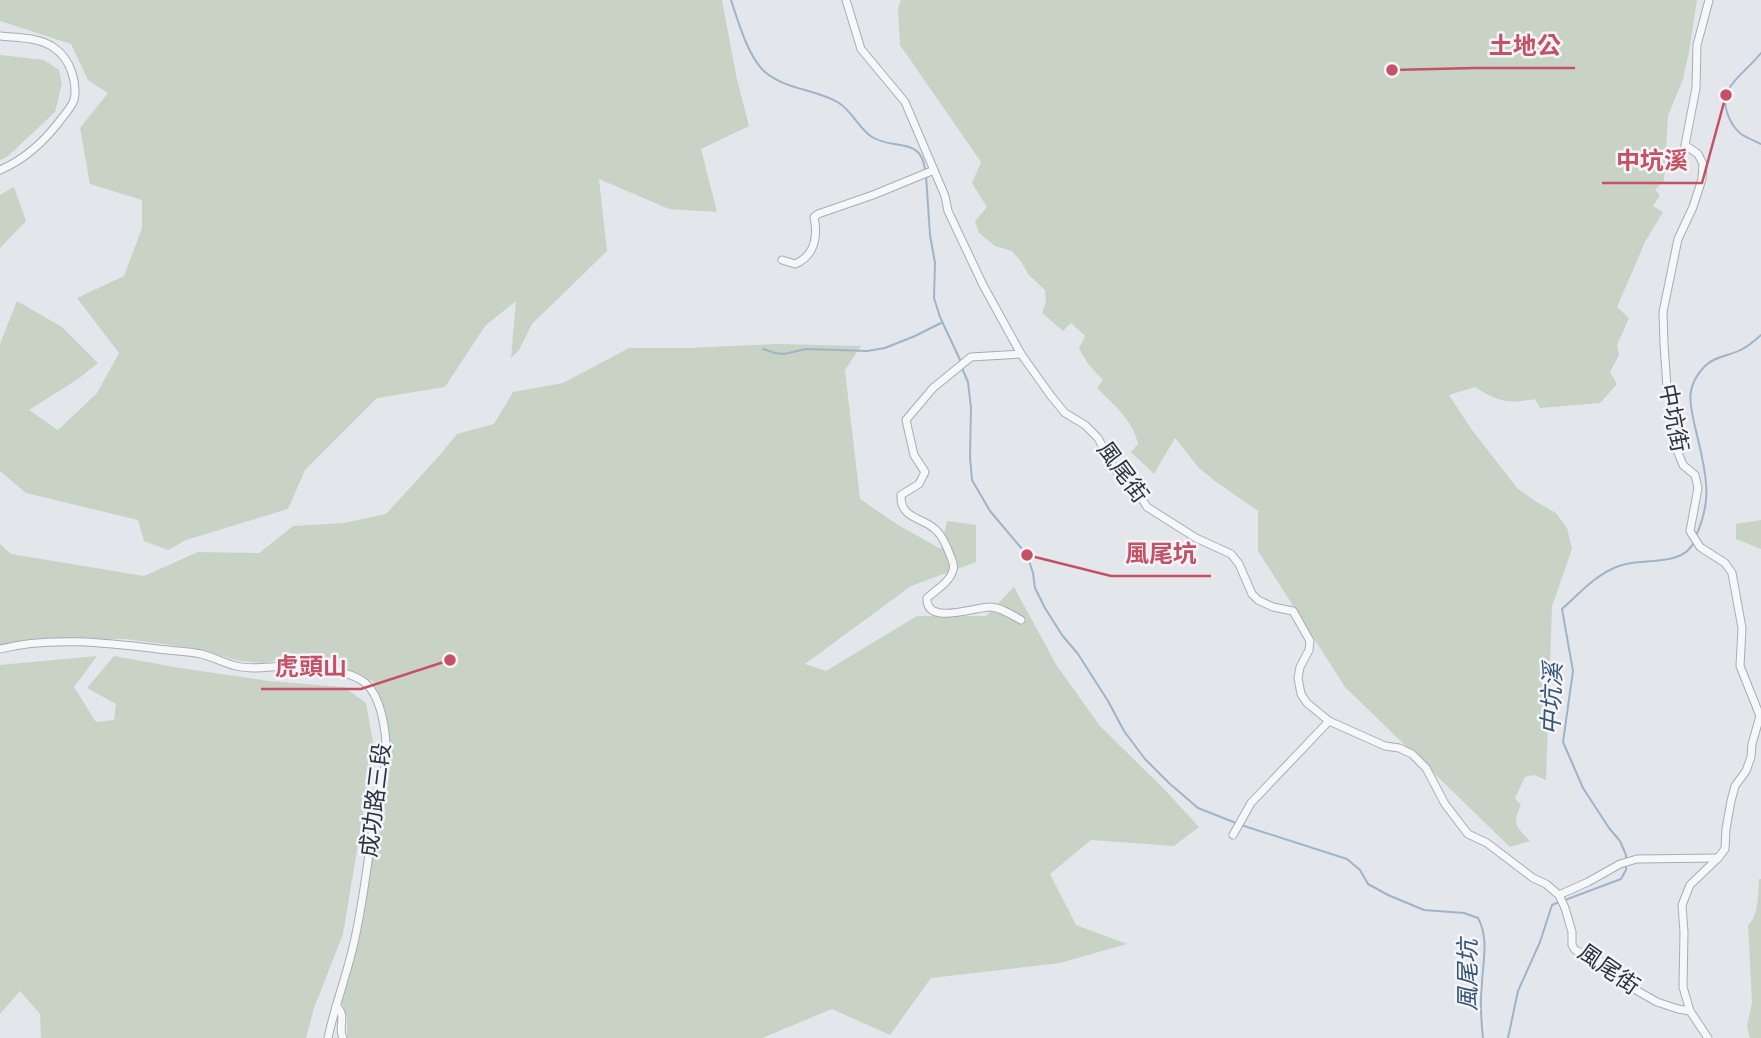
<svg xmlns="http://www.w3.org/2000/svg" width="1761" height="1038" font-family="Overpass,'Noto Sans TC',sans-serif">
	<style>
		.green { fill: #c9d3c5 }
		.lines { fill: none; stroke-linecap: round; stroke-linejoin: round }
		.stream { stroke: #a0b4c8; stroke-width: 2 }
		.minor-casing { stroke: #a8adb4; stroke-width: 9 }
		.minor { stroke: #f5f7f9; stroke-width: 7 }
		.labels { text-anchor: middle; stroke-width: 5; stroke-linejoin: round; paint-order: stroke }
		.street-label { font-size: 23px; fill: #2c3441; stroke: #f3f5f8 }
		.water-label { font-size: 24px; font-style: italic; fill: #385473; stroke: #f3f5f8 }
		.leader { fill: none; stroke: #c65165; stroke-width: 2.5 }
		.callout-dot { fill: #c65165; stroke: #f3f5f8; stroke-width: 2.5 }
		.callout-label { font-size: 24px; text-anchor: middle; font-weight: bold; fill: #c65165; stroke: #f3f5f8; stroke-width: 5; stroke-linejoin: round; paint-order: stroke }
	</style>
	<rect width="100%" height="100%" fill="#e3e6ea"/>
	<g class="green">
		<polygon points="0,0 722,0 736,75 749,126 701,149 717,212 669,209 599,179 607,251 532,324 519,350 511,358 516,301 485,326 445,387 377,398 305,470 288,509 186,540 168,550 144,541 138,520 26,493 0,471 0,344 17,301 62,327 98,363 78,379 29,410 58,430 97,393 119,353 77,298 124,276 142,228 142,200 90,184 80,128 108,93 88,80 71,44 0,21"/>
		<path d="M901,0H1697L1689,52L1683,79L1668,116L1664,180L1655,190L1660,195L1653,206L1663,212L1645,242L1617,307L1629,318L1617,345L1619,355L1610,372L1617,384L1600,403L1540,408L1535,399C1508,404 1498,402 1475,387L1449,395L1472,430L1517,488L1535,501L1556,513L1567,528L1572,549L1552,606L1546,780L1534,775L1525,777L1515,798L1521,805C1511,825 1517,827 1530,841L1510,847L1345,687L1258,551V511L1215,481L1199,468L1175,438L1154,474L1131,452L1138,444C1133,420 1114,405 1097,388L1103,380L1089,365L1079,349L1085,336L1071,323L1063,331L1042,313L1046,302L1045,290L1028,274L1022,263L1012,251L995,246L979,233L975,221L987,207L972,183L981,162L900,45L898,8Z"/>
		<polygon points="0,55 44,60 59,70 62,83 55,112 7,157 0,160"/>
		<polygon points="14,187 26,221 0,248 0,195"/>
		<polygon points="775,344 861,346 845,370 860,499 898,525 941,549 947,521 976,525 976,562 911,586 805,664 826,671 917,616 986,616 1014,587 1057,666 1100,726 1164,789 1199,827 1174,846 1091,840 1050,874 1076,925 1127,944 1060,963 931,978 890,1035 832,1009 762,1038 347,1038 347,1017 341,1000 388,762 386,716 374,682 363,676 292,657 263,663 240,661 193,648 125,639 54,639 0,646 0,544 11,554 144,576 198,552 259,553 293,526 344,523 386,514 440,455 457,434 494,424 513,392 563,383 629,348 688,348"/>
		<polygon points="1761,520 1761,549 1736,539 1736,524"/>
		<polygon points="97,656 74,687 96,722 114,720 116,704 87,688 114,656 180,668 269,681 344,687 366,703 375,754 363,814 343,934 314,1008 306,1038 41,1038 40,1014 20,991 0,1014 0,665"/>
		<path d="M1759,879H1761V1038H1750L1747,1026L1752,1003L1748,925C1759,916 1758,893 1759,879Z"/>
	</g>
	<g class="lines">
		<g class="stream">
			<path d="M731,0C738,21 748,57 765,72C786,90 816,89 839,103C853,112 860,130 872,137C895,151 920,136 925,169"/>
			<path d="M1761,53C1751,66 1736,76 1728,90C1720,103 1730,125 1741,134C1747,138 1755,141 1761,144"/>
			<polyline points="926,175 930,235 935,263 934,298 940,317 961,362"/>
			<polyline points="763,349 775,353 784,354 806,349 867,351 885,348 915,336 941,323"/>
			<polyline points="962,368 968,382 971,408 970,457 972,480 990,511 1027,555 1033,573 1035,588 1045,608 1062,635 1078,654 1108,701 1124,731 1145,759 1169,783 1198,808 1236,823"/>
			<path d="M1696,536C1703,520 1708,502 1706,484C1705,466 1700,448 1696,431C1690,405 1684,387 1705,366C1716,355 1732,356 1744,348C1750,345 1756,339 1761,335"/>
			<path d="M1241,825L1347,859L1360,870L1368,884L1388,895L1424,910L1464,913L1478,918C1489,938 1483,961 1482,983C1480,1001 1481,1020 1483,1038"/>
			<path d="M1626,860V855L1620,841L1609,828L1583,788L1563,742L1573,671L1562,609C1579,594 1596,574 1619,566C1641,557 1682,568 1694,542"/>
			<polyline points="1565,900 1621,879 1626,870 1626,866"/>
			<polyline points="1508,1038 1518,991 1540,942 1552,905 1559,902"/>
		</g>
		<defs>
			<g id="minor">
				<polyline points="846,0 861,49 905,102 945,196 948,211 983,285 1021,354 1051,396 1065,413 1085,425 1098,438 1114,468 1124,481 1136,489 1147,507 1196,538 1231,554 1239,564 1252,594 1258,600 1273,607 1293,611 1310,641 1309,650 1300,667 1298,678 1301,694 1307,703 1329,721 1385,746 1399,748 1412,754 1426,768 1445,804 1468,834 1487,843 1533,878 1546,884 1559,895 1565,908 1572,932 1572,945 1575,950 1602,962 1613,977 1657,1002 1678,1009 1690,1011"/>
				<path d="M0,36C17,38 38,37 53,47C62,53 69,63 72,73C75,82 76,91 74,100C72,106 66,113 62,118C45,141 26,159 0,170"/>
				<path d="M782,260L795,264C815,256 818,236 814,217L818,214L873,195L934,170"/>
				<path d="M1021,620C1012,615 1000,607 990,607C974,607 926,626 927,598C936,590 950,582 953,570C955,565 952,560 950,555C947,547 943,537 937,531C924,517 900,520 901,495L919,484L925,472L914,455L906,420L933,388L971,357L1021,354"/>
				<path d="M0,649C50,636 108,643 158,649C173,651 187,651 201,654C213,657 224,663 236,666C255,671 274,665 294,666C313,667 345,670 361,680C382,692 387,735 386,758C384,779 376,799 374,820C367,864 363,908 352,951C345,980 334,1009 328,1038"/>
				<polyline points="1233,835 1251,803 1329,721"/>
				<polyline points="1559,895 1588,882 1620,864 1637,859 1718,858"/>
				<path d="M336,1006C348,1016 337,1027 343,1038"/>
				<polyline points="1708,1038 1690,1011 1683,987 1684,932 1682,905 1690,885 1718,858 1725,849 1726,829 1731,801 1735,786 1746,771 1751,757 1752,744 1760,716 1740,666 1742,628 1732,573 1725,563 1700,547 1690,531 1698,488 1695,475 1683,465 1677,450 1675,432 1676,414 1673,402 1667,388 1664,344 1663,312 1678,239 1693,207 1702,179 1703,164 1698,154 1685,145 1696,88 1697,45 1709,0"/>
			</g>
		</defs>
		<use href="#minor" class="minor-casing"/>
		<use href="#minor" class="minor"/>
	</g>
	<g class="labels">
		<g class="street-label">
			<text transform="translate(1674 418) rotate(79)" y="8">中坑街</text>
			<text transform="translate(1123 472) rotate(54)" y="8">風尾街</text>
			<text transform="translate(375 800) rotate(-83)" y="8">成功路三段</text>
			<text transform="translate(1609 969) rotate(35)" y="8">風尾街</text>
		</g>
		<g class="water-label">
			<text transform="translate(1552 699) rotate(-88)" y="8">中坑溪</text>
			<text transform="translate(1468 975) rotate(-90)" y="8">風尾坑</text>
		</g>
	</g>
	<path class="leader" d="M1392 70L1475 68H1575M1726 95L1702 183H1602M1027 555L1111 576H1211M450 660L361 689H261"/>
	<g class="callout-dot">
		<circle cx="1392" cy="70" r="7"/>
		<circle cx="1726" cy="95" r="7"/>
		<circle cx="1027" cy="555" r="7"/>
		<circle cx="450" cy="660" r="7"/>
	</g>
	<g class="callout-label">
		<text x="1525" y="54">土地公</text>
		<text x="1652" y="169">中坑溪</text>
		<text x="1161" y="562">風尾坑</text>
		<text x="311" y="675">虎頭山</text>
	</g>
</svg>
